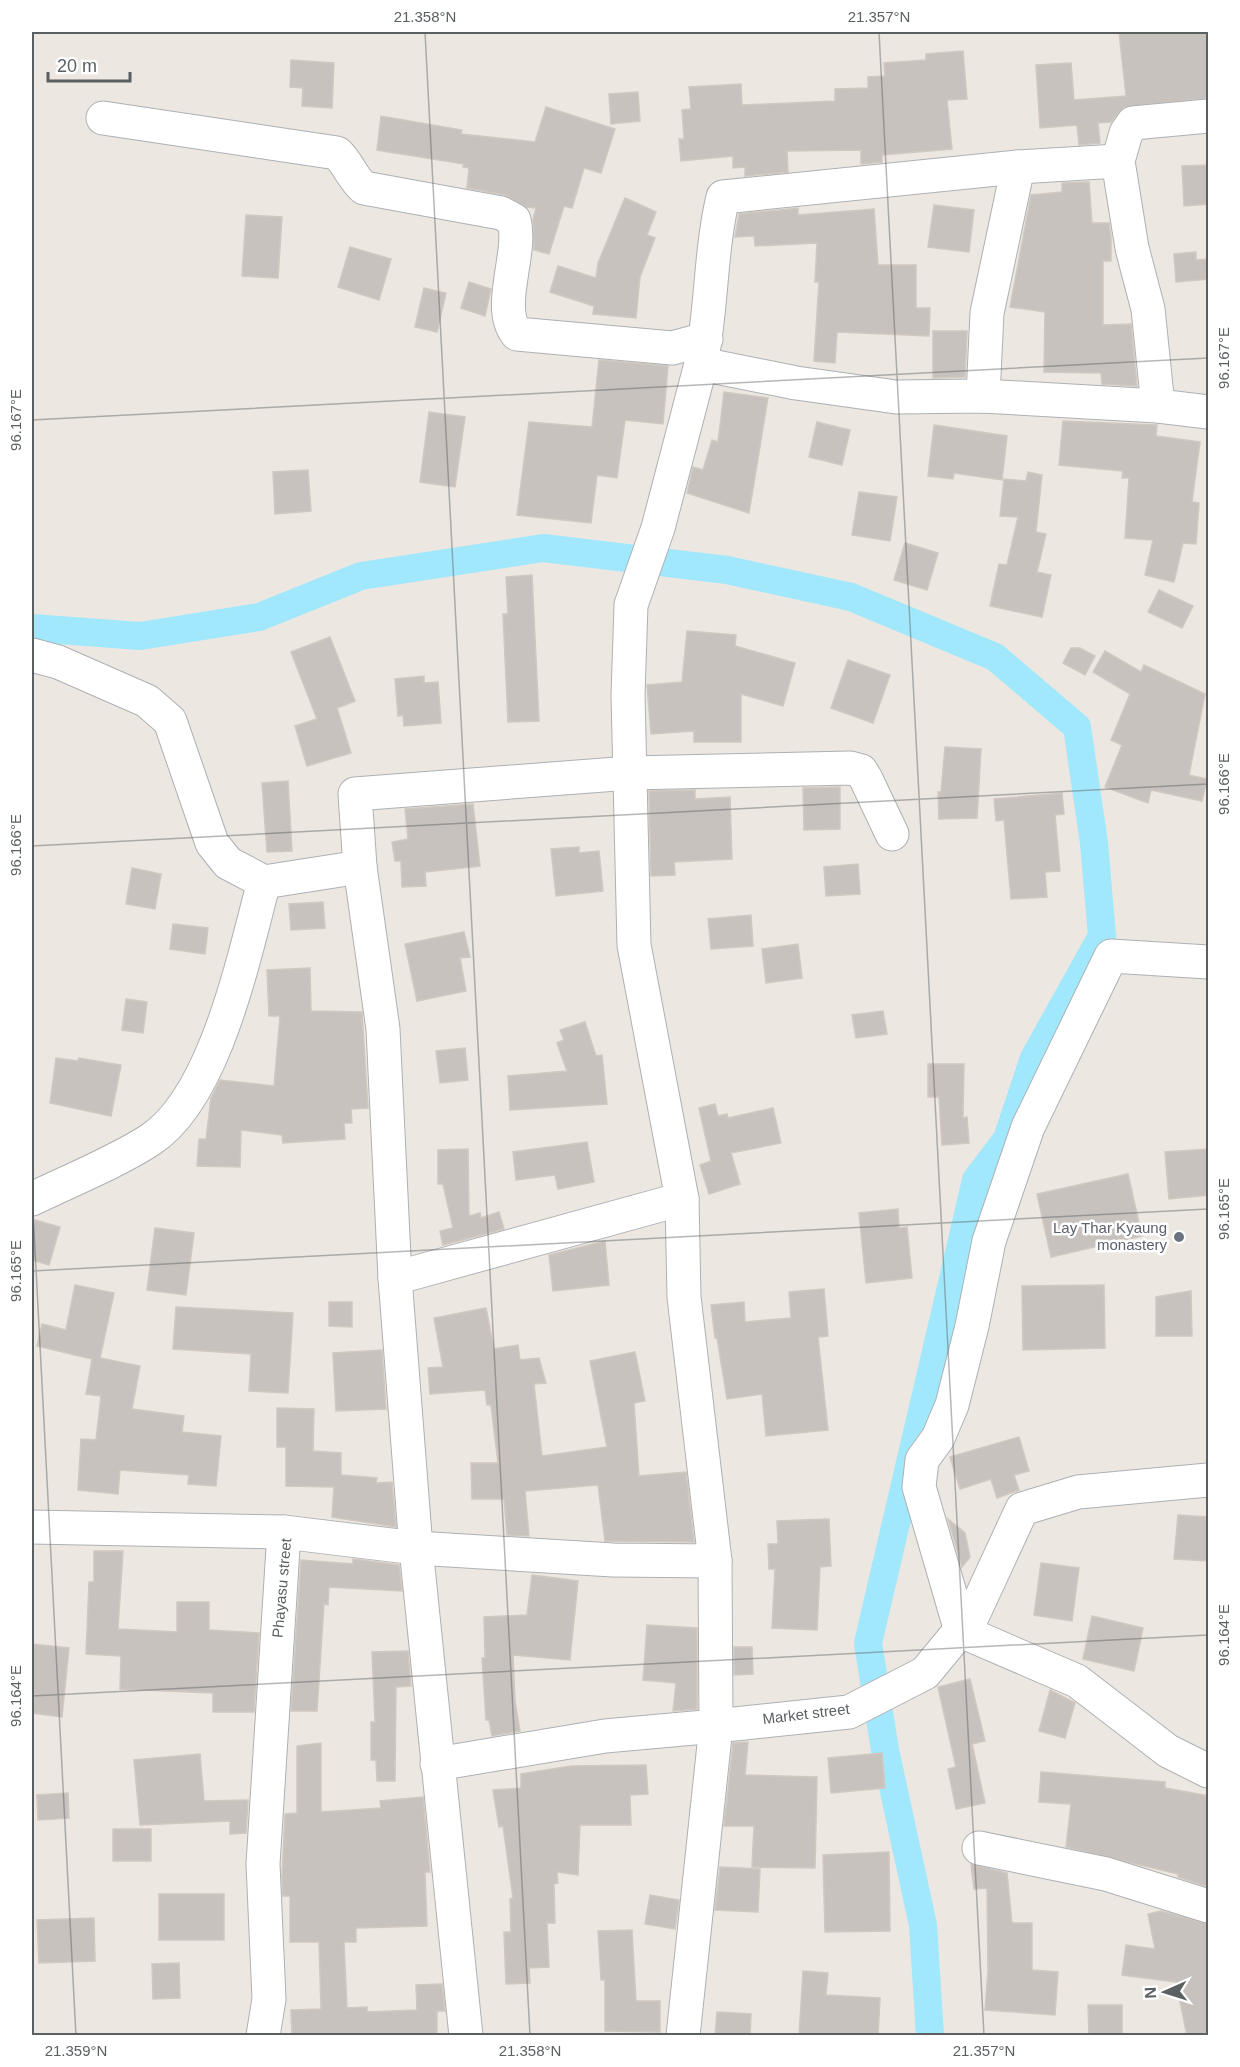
<svg xmlns="http://www.w3.org/2000/svg" width="1240" height="2067" font-family="Helvetica,sans-serif">
	<style>
		.lines { fill: none; stroke-linecap: round; stroke-linejoin: round }
		.canal { stroke: #a1e8fc; stroke-width: 28 }
		.building { fill: #c7c2be; stroke: #d1c8c0; stroke-width: 1.5 }
		.minor-casing { stroke: #adb1b4; stroke-width: 35 }
		.minor { stroke: #fff; stroke-width: 33 }
		.ticks { fill: none; stroke: #5a5f62; stroke-width: 1.5; stroke-opacity: 0.45 }
		.worship-dot { fill: #6b7280; stroke: #fff; stroke-width: 2 }
		.labels { text-anchor: middle; stroke-width: 5; stroke-linejoin: round; paint-order: stroke }
		.worship-label { font-size: 15px; fill: #5b616d; stroke: #fff; text-anchor: end }
		.street-label { font-size: 15px; fill: #5a5f62; stroke: #fff }
		.neatline { fill: none; stroke: #5a5f62; stroke-width: 2 }
		.ticks-label { font-size: 15px; text-anchor: middle; fill: #5a5f62 }
	</style>
	<rect width="100%" height="100%" fill="#ece7e1"/>
	<g class="lines">
		<polyline class="canal" points="32,628 140,636 259,617 361,576 543,548 727,570 851,597 995,657 1077,727 1094,843 1102,936 1034,1058 1007,1139 976,1180 868,1643 885,1750 923,1925 930,2036"/>
	</g>
	<g class="building">
		<polygon points="1119,32 1209,32 1209,98 1124,107 1111,122 1098,123 1100,143 1079,145 1077,125 1040,128 1036,65 1071,63 1074,100 1126,96"/>
		<polygon points="963,51 967,99 947,100 952,149 882,155 882,162 861,164 861,150 787,151 788,172 745,176 745,167 733,168 733,156 681,161 679,139 684,139 682,110 691,109 689,87 741,84 742,105 835,101 835,89 868,88 868,77 885,76 884,63 926,60 926,54"/>
		<polygon points="291,60 334,63 332,108 302,106 303,88 290,87"/>
		<polygon points="638,92 640,121 611,124 609,94"/>
		<polygon points="546,107 615,129 601,173 584,168 572,208 564,206 549,254 534,250 533,219 536,208 526,207 505,195 467,188 469,168 463,167 464,164 377,150 381,116 462,130 461,134 535,142"/>
		<polygon points="1209,165 1209,204 1184,206 1182,166"/>
		<polygon points="1089,182 1092,223 1109,223 1111,237 1111,261 1103,261 1103,325 1131,324 1137,386 1102,384 1101,373 1044,372 1045,312 1010,307 1031,195 1062,192 1062,183"/>
		<polygon points="625,198 656,212 647,235 655,238 640,277 636,318 593,314 594,306 550,292 558,266 596,278 598,263"/>
		<polygon points="934,205 974,210 969,252 928,247"/>
		<polygon points="798,208 798,215 874,209 878,265 916,265 916,308 930,308 929,336 837,332 835,363 814,361 819,282 815,282 817,243 755,246 754,236 735,237 739,214"/>
		<polygon points="246,215 282,217 278,278 242,276"/>
		<polygon points="350,247 391,259 379,300 338,287"/>
		<polygon points="1196,252 1196,260 1209,259 1209,279 1176,282 1174,254"/>
		<polygon points="469,282 491,289 485,316 461,308"/>
		<polygon points="424,288 446,293 437,332 415,327"/>
		<polygon points="933,331 967,331 965,377 933,378"/>
		<polygon points="599,360 668,366 663,424 625,420 617,478 597,475 591,523 517,515 529,422 592,427"/>
		<polygon points="724,392 768,398 749,513 687,493 693,467 703,470 712,440 718,442"/>
		<polygon points="429,412 465,417 455,487 420,482"/>
		<polygon points="1063,421 1157,425 1156,436 1200,442 1192,502 1199,503 1196,544 1183,543 1174,582 1145,575 1153,540 1125,538 1129,478 1122,478 1123,471 1059,465"/>
		<polygon points="817,422 850,430 842,465 809,457"/>
		<polygon points="934,425 1007,436 1002,480 954,473 953,479 928,476"/>
		<polygon points="308,470 311,511 275,514 273,472"/>
		<polygon points="1028,472 1042,475 1036,532 1046,534 1037,572 1051,575 1042,617 990,606 999,564 1007,565 1018,517 1000,516 1004,479 1026,481"/>
		<polygon points="859,492 897,497 890,541 852,535"/>
		<polygon points="905,543 938,553 927,590 894,580"/>
		<polygon points="532,575 539,721 508,722 503,614 508,614 506,577"/>
		<polygon points="1159,590 1193,606 1182,628 1148,612"/>
		<polygon points="687,631 736,635 735,646 795,663 783,706 741,694 741,742 694,742 694,731 651,734 647,685 682,682"/>
		<polygon points="330,637 355,701 337,708 351,753 307,766 295,726 317,719 291,652"/>
		<polygon points="1071,648 1080,648 1095,656 1085,675 1063,663"/>
		<polygon points="1105,651 1141,672 1144,665 1205,694 1189,775 1207,779 1202,801 1151,790 1148,803 1105,787 1122,745 1111,740 1130,694 1093,672"/>
		<polygon points="848,660 890,675 873,723 831,708"/>
		<polygon points="424,676 424,683 438,682 441,723 404,726 403,715 398,716 395,679"/>
		<polygon points="945,747 981,749 977,818 939,819 938,792 941,792"/>
		<polygon points="288,781 292,851 267,852 262,783"/>
		<polygon points="840,787 840,829 804,830 803,788"/>
		<polygon points="695,790 695,799 730,797 732,859 674,862 675,875 651,876 649,791"/>
		<polygon points="1062,793 1064,814 1055,815 1060,871 1045,872 1047,897 1011,899 1004,820 996,821 994,799"/>
		<polygon points="473,804 480,866 425,872 426,886 402,887 401,861 395,861 392,842 408,839 405,809"/>
		<polygon points="579,847 579,853 599,851 603,891 556,896 551,849"/>
		<polygon points="858,864 860,894 826,896 824,867"/>
		<polygon points="132,868 161,874 155,909 126,904"/>
		<polygon points="323,902 325,928 291,930 289,904"/>
		<polygon points="751,915 753,946 711,949 708,919"/>
		<polygon points="173,924 208,928 205,954 170,949"/>
		<polygon points="464,932 470,957 460,958 466,991 417,1001 405,944"/>
		<polygon points="798,944 802,978 766,983 762,949"/>
		<polygon points="310,968 311,1011 362,1012 368,1108 351,1109 352,1123 344,1123 345,1139 283,1143 282,1135 241,1130 240,1167 197,1166 199,1139 206,1139 211,1098 220,1080 274,1086 280,1016 269,1016 267,970"/>
		<polygon points="126,999 147,1002 143,1033 122,1030"/>
		<polygon points="883,1011 887,1034 856,1038 852,1015"/>
		<polygon points="585,1022 596,1056 602,1055 607,1104 510,1110 508,1076 567,1071 557,1043 564,1040 560,1030"/>
		<polygon points="465,1048 468,1080 440,1083 436,1051"/>
		<polygon points="56,1058 78,1061 79,1058 121,1065 111,1116 50,1103"/>
		<polygon points="928,1064 964,1064 963,1118 967,1117 969,1143 942,1145 939,1097 928,1097"/>
		<polygon points="715,1104 718,1116 727,1114 728,1118 773,1108 781,1143 731,1153 740,1184 709,1194 700,1165 711,1161 699,1108"/>
		<polygon points="587,1142 594,1182 558,1189 555,1175 516,1180 513,1152"/>
		<polygon points="468,1149 469,1216 480,1213 481,1218 499,1212 504,1229 443,1245 440,1231 453,1228 443,1184 438,1184 438,1150"/>
		<polygon points="1209,1149 1209,1195 1169,1199 1165,1152"/>
		<polygon points="1128,1174 1142,1236 1051,1257 1037,1194"/>
		<polygon points="898,1209 899,1228 907,1227 912,1278 866,1283 859,1213"/>
		<polygon points="35,1220 60,1227 49,1265 32,1260 32,1233"/>
		<polygon points="155,1228 194,1233 186,1295 147,1290"/>
		<polygon points="605,1241 609,1285 553,1291 549,1255"/>
		<polygon points="75,1285 114,1293 100,1358 140,1366 132,1409 184,1416 182,1432 221,1436 216,1486 188,1484 189,1475 120,1470 118,1494 78,1490 81,1439 96,1440 101,1396 86,1394 92,1359 37,1346 42,1324 66,1330"/>
		<polygon points="1104,1285 1105,1348 1023,1350 1022,1286"/>
		<polygon points="824,1289 828,1336 818,1337 828,1430 766,1436 762,1394 727,1399 717,1338 715,1338 711,1305 744,1302 745,1322 791,1318 789,1292"/>
		<polygon points="1191,1291 1192,1336 1156,1336 1156,1297"/>
		<polygon points="329,1302 352,1302 352,1327 329,1326"/>
		<polygon points="176,1307 293,1313 288,1393 249,1391 251,1354 173,1349"/>
		<polygon points="486,1308 494,1349 518,1345 520,1360 539,1358 546,1383 534,1384 542,1456 607,1447 590,1361 635,1352 645,1401 634,1403 639,1476 686,1472 694,1542 605,1541 598,1485 525,1491 529,1536 507,1535 504,1499 472,1499 471,1463 498,1463 491,1405 487,1405 485,1390 430,1394 428,1368 443,1367 434,1318"/>
		<polygon points="382,1350 386,1409 336,1411 333,1353"/>
		<polygon points="277,1408 314,1409 313,1451 341,1453 341,1475 377,1478 376,1483 392,1482 396,1527 332,1517 334,1487 286,1486 286,1447 277,1447"/>
		<polygon points="1019,1437 1029,1471 1014,1475 1019,1490 997,1498 991,1479 960,1489 950,1457"/>
		<polygon points="1178,1515 1209,1517 1209,1561 1174,1559"/>
		<polygon points="829,1519 831,1566 820,1567 817,1630 772,1628 775,1569 769,1569 768,1544 778,1544 777,1521"/>
		<polygon points="948,1519 965,1533 970,1557 962,1567"/>
		<polygon points="94,1551 123,1551 118,1629 177,1632 177,1602 209,1602 209,1630 259,1633 254,1712 213,1712 213,1693 120,1689 121,1656 86,1654 89,1582 94,1582"/>
		<polygon points="353,1559 399,1565 402,1591 329,1587 328,1605 324,1604 317,1711 291,1711 301,1560 353,1564"/>
		<polygon points="1041,1563 1079,1568 1072,1621 1034,1615"/>
		<polygon points="532,1575 578,1581 570,1660 513,1655 515,1701 520,1731 492,1736 489,1720 486,1720 482,1658 485,1658 484,1617 527,1615"/>
		<polygon points="1092,1616 1143,1628 1134,1671 1083,1659"/>
		<polygon points="647,1625 697,1628 697,1709 673,1711 676,1683 643,1680"/>
		<polygon points="32,1644 69,1648 62,1717 32,1713"/>
		<polygon points="734,1647 752,1647 753,1674 734,1675"/>
		<polygon points="408,1651 411,1686 396,1687 395,1781 377,1781 376,1760 371,1760 371,1722 375,1722 372,1652"/>
		<polygon points="970,1679 985,1741 972,1744 985,1803 956,1809 948,1769 956,1767 938,1687"/>
		<polygon points="1050,1690 1075,1703 1065,1738 1039,1731"/>
		<polygon points="748,1742 745,1775 817,1777 815,1868 752,1867 754,1826 724,1826 733,1743"/>
		<polygon points="321,1743 321,1812 381,1808 380,1801 423,1797 430,1872 425,1872 427,1926 356,1928 356,1942 344,1942 347,2008 367,2007 367,2012 417,2010 416,1985 442,1984 445,2011 437,2011 437,2036 292,2036 291,2010 321,2009 319,1942 290,1942 290,1896 283,1896 282,1877 285,1814 297,1813 297,1746"/>
		<polygon points="882,1753 885,1788 831,1793 828,1758"/>
		<polygon points="200,1754 204,1801 248,1800 246,1833 230,1834 230,1821 140,1825 134,1760"/>
		<polygon points="646,1765 648,1794 630,1795 631,1825 580,1825 578,1875 557,1872 558,1883 554,1884 555,1923 547,1923 549,1967 529,1968 530,1983 506,1984 504,1932 511,1932 510,1899 513,1898 503,1826 499,1827 493,1790 521,1788 521,1774 571,1766"/>
		<polygon points="1041,1772 1165,1782 1165,1788 1209,1796 1209,1887 1178,1877 1178,1874 1066,1847 1071,1804 1039,1802"/>
		<polygon points="68,1793 69,1818 38,1820 37,1795"/>
		<rect x="113" y="1829" width="38" height="32"/>
		<polygon points="889,1852 890,1931 825,1932 823,1855"/>
		<polygon points="971,1864 1007,1873 1012,1923 1032,1923 1032,1970 1058,1972 1055,2015 985,2010 988,1971 987,1888 974,1889"/>
		<polygon points="720,1867 760,1869 758,1912 715,1910"/>
		<rect x="159" y="1894" width="65" height="46"/>
		<polygon points="650,1895 679,1900 675,1929 645,1924"/>
		<polygon points="1161,1911 1209,1924 1209,2036 1187,2036 1176,1982 1122,1975 1126,1945 1155,1949 1148,1914"/>
		<polygon points="94,1918 95,1961 39,1963 37,1920"/>
		<polygon points="632,1930 636,2001 660,2001 660,2032 605,2031 605,1980 601,1980 598,1931"/>
		<polygon points="179,1963 180,1998 153,1999 152,1964"/>
		<polygon points="803,1971 828,1973 826,1995 880,1998 878,2036 799,2036"/>
		<polygon points="1088,2005 1122,2005 1122,2036 1089,2036"/>
		<polygon points="717,2012 751,2014 750,2036 715,2036"/>
	</g>
	<g class="lines">
		<defs>
			<g id="minor">
				<path d="M103,118L337,153C348,163 352,178 364,188L501,213L514,220C523,254 495,307 517,334L672,348L706,339"/>
				<polyline points="1118,161 1126,133 1133,123 1208,116"/>
				<polyline points="701,364 796,383 896,397 983,396 1158,406 1208,412"/>
				<polyline points="983,396 987,313 1018,167"/>
				<polyline points="32,655 58,662 147,701 170,721 212,843 228,863 264,882 360,867"/>
				<polyline points="1208,962 1111,956 1028,1127 989,1241 972,1326 952,1405 938,1438 922,1460 919,1487 961,1631 1077,1681 1168,1751 1208,1771"/>
				<path d="M32,1199C69,1181 116,1162 150,1140C216,1097 244,955 264,882"/>
				<polyline points="395,1278 682,1199"/>
				<polyline points="32,1527 284,1532 416,1548 613,1560 715,1561"/>
				<path d="M437,1764L605,1736L716,1726L715,1561L684,1297L682,1199L634,945L628,695L631,605L658,528L701,364C712,308 710,252 723,197L1018,167L1118,161L1132,248L1148,309L1158,406"/>
				<polyline points="979,1848 1106,1874 1208,1906"/>
				<polyline points="263,2036 269,1999 263,1864 284,1532"/>
				<polyline points="466,2036 416,1548 395,1278 383,1029 360,867 355,794 630,773 850,768 861,771 866,779 892,834"/>
				<polyline points="683,2036 716,1726 849,1712 925,1673 973,1615 1022,1509 1078,1492 1208,1480"/>
			</g>
		</defs>
		<use href="#minor" class="minor-casing"/>
		<use href="#minor" class="minor"/>
	</g>
	<path class="ticks" d="M425,32L530,2036M879,32L984,2036M32,420L1208,358M32,846L1208,784M32,1192L76,2036M32,1271L1208,1209M32,1696L1208,1635"/>
	<circle class="worship-dot" cx="1179" cy="1237" r="6"/>
	<g class="labels">
		<g class="worship-label">
			<text x="1167" y="1233">Lay Thar Kyaung<tspan x="1167" dy="17">monastery</tspan></text>
		</g>
		<g class="street-label">
			<text transform="translate(282 1588) rotate(-85)" y="5">Phayasu street</text>
			<text transform="translate(806 1714) rotate(-7)" y="5">Market street</text>
		</g>
	</g>
	<rect width="1240" height="2067" fill="none" stroke="#ffffff" stroke-width="66"/>
	<g transform="translate(1165 1992) rotate(267)" stroke="#ffffff" stroke-width="4.5" paint-order="stroke">
	<path d="M0-4.5L10 22L0 15L-10 22Z" fill="#5a5f62"/>
	<text y="-9" font-size="16" font-weight="bold" text-anchor="middle" fill="#5a5f62">N</text>
	</g>
	<path d="M48 72v9h82v-9" fill="none" stroke="#5a5f62" stroke-width="3"/>
	<text x="57" y="72" font-size="18" fill="#5a5f62" stroke="#ffffff" stroke-width="4.5" paint-order="stroke">20 m</text>
	<rect x="33" y="33" width="1174" height="2001" class="neatline"/>
	<g class="ticks-label">
		<text x="425" y="22">21.358°N</text>
		<text x="879" y="22">21.357°N</text>
		<text transform="translate(1224 358) rotate(-90)" y="5">96.167°E</text>
		<text transform="translate(16 420) rotate(-90)" y="5">96.167°E</text>
		<text transform="translate(1224 784) rotate(-90)" y="5">96.166°E</text>
		<text transform="translate(16 845) rotate(-90)" y="5">96.166°E</text>
		<text transform="translate(1224 1209) rotate(-90)" y="5">96.165°E</text>
		<text transform="translate(16 1271) rotate(-90)" y="5">96.165°E</text>
		<text transform="translate(1224 1635) rotate(-90)" y="5">96.164°E</text>
		<text transform="translate(16 1696) rotate(-90)" y="5">96.164°E</text>
		<text x="76" y="2056">21.359°N</text>
		<text x="530" y="2056">21.358°N</text>
		<text x="984" y="2056">21.357°N</text>
	</g>
</svg>
